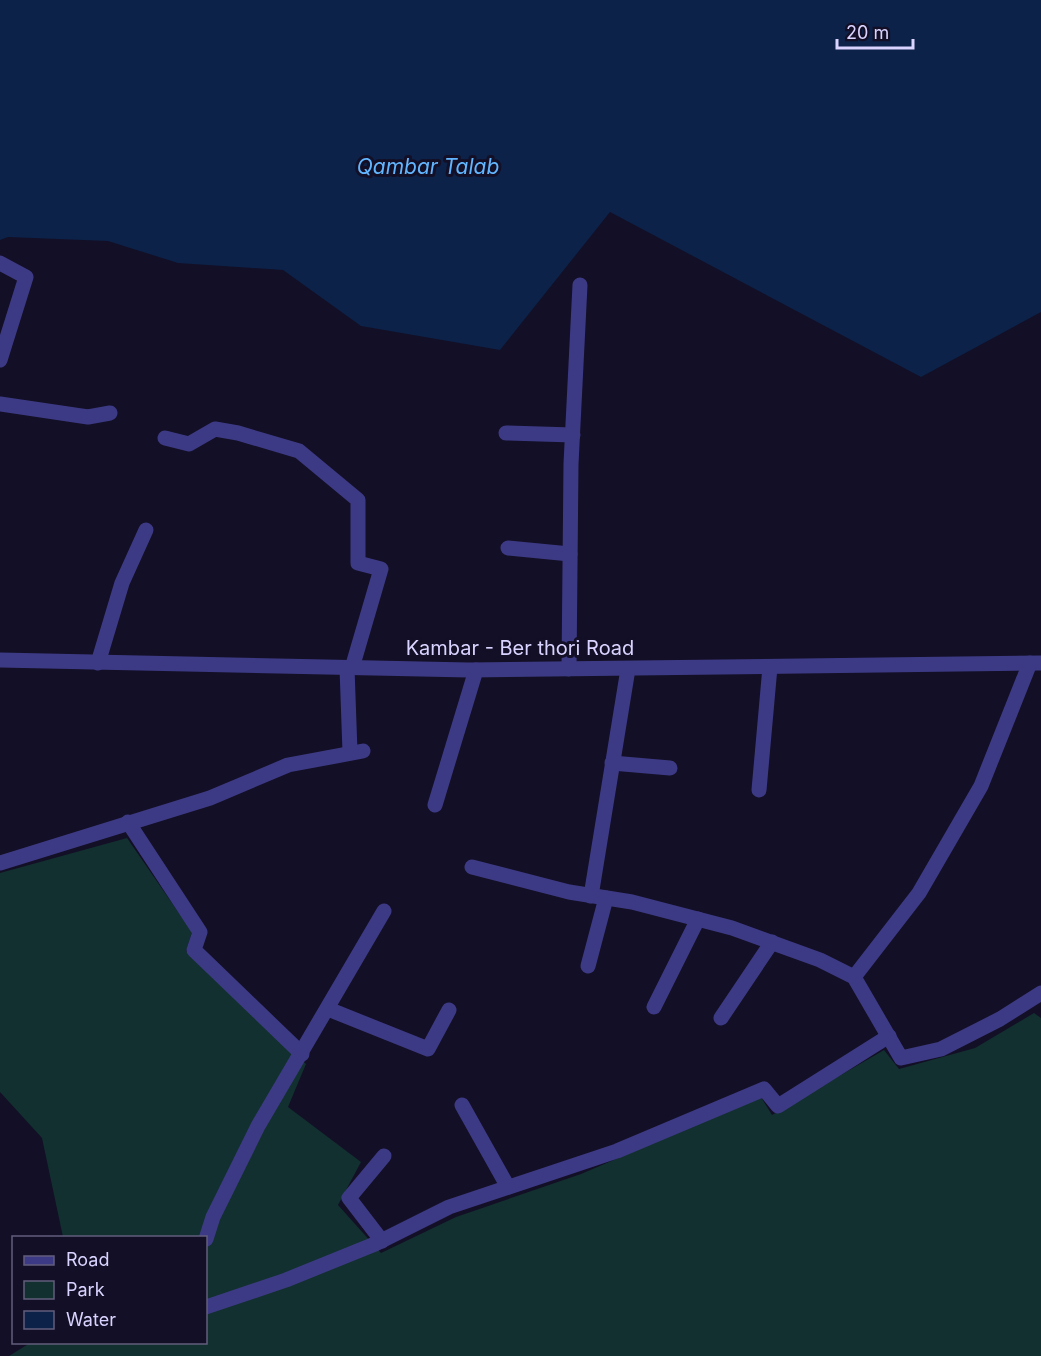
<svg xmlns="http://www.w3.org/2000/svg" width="1041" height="1356" font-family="Inter,sans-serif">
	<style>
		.green { fill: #12302f }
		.water { fill: #0c2248 }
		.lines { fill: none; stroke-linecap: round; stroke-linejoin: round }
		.minor { stroke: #3d3a85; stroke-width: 15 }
		.labels { text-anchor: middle; stroke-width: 6; stroke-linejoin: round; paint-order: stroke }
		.street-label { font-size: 20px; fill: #d9d4ff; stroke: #130f26 }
		.water-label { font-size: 21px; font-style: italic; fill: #62b6ff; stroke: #130f26 }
	</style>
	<rect width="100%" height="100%" fill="#130f26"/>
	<polygon class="green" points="127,838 192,932 186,951 306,1064 288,1107 361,1162 338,1205 381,1253 456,1217 581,1174 761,1097 772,1115 884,1050 899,1069 975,1048 1034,1013 1041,1018 1041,1356 9,1356 30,1343 206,1342 206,1238 63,1237 42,1138 0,1092 0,873"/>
	<polygon class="water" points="0,0 1041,0 1041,312 921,377 610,212 500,350 361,326 283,270 178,263 108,241 8,237 0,240"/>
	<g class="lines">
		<g class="minor">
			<polyline points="0,263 26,277 0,360"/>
			<polyline points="0,404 88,417 110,413"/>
			<polyline points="506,433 573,435"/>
			<polyline points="165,438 189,444 215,429 238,433 299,451 358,500 358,563 381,569 352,668"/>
			<polyline points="508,548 570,554"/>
			<polyline points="0,660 469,670 1041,663"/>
			<polyline points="98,663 122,583 146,530"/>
			<polyline points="347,668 350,752"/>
			<polyline points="569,669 571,464 580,285"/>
			<polyline points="612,763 670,768"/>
			<polyline points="759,790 770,667"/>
			<polyline points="435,805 476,670"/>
			<polyline points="128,822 200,932 194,950 302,1054"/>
			<polyline points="0,863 210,798 288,765 363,751"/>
			<polyline points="472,867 569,892 632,902 732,928 820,960 854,977 901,1058 941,1049 1000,1019 1041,993"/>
			<polyline points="591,896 628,669"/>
			<polyline points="588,966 606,898"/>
			<polyline points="854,977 919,893 981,786 1030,663"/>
			<polyline points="654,1007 698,919"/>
			<polyline points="328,1009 428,1049 449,1010"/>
			<polyline points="721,1018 772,942"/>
			<polyline points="462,1105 508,1187"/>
			<polyline points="206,1239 213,1217 258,1126 384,911"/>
			<polyline points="382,1241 349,1198 384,1156"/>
			<polyline points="206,1307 286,1280 375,1244 449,1207 617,1151 764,1089 778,1106 889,1036"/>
		</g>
	</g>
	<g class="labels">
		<g class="street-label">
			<text x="520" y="655">Kambar - Ber thori Road</text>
		</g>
		<g class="water-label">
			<text x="428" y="174">Qambar Talab</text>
		</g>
	</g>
	<rect x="12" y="1236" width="195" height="108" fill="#130f26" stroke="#625e7d" stroke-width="1.5"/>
	<rect x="24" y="1256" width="30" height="9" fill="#3d3a85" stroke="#625e7d" stroke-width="1.5"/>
	<text x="66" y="1266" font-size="18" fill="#d9d4ff">Road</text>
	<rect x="24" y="1281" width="30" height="18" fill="#12302f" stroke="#625e7d" stroke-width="1.5"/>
	<text x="66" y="1296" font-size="18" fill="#d9d4ff">Park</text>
	<rect x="24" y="1311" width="30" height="18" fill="#0c2248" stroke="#625e7d" stroke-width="1.5"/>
	<text x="66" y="1326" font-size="18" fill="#d9d4ff">Water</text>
	<path d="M837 39v9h76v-9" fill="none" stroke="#d9d4ff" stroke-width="3"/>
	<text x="846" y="39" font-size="18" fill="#d9d4ff" stroke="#130f26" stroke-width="4.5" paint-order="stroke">20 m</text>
</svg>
